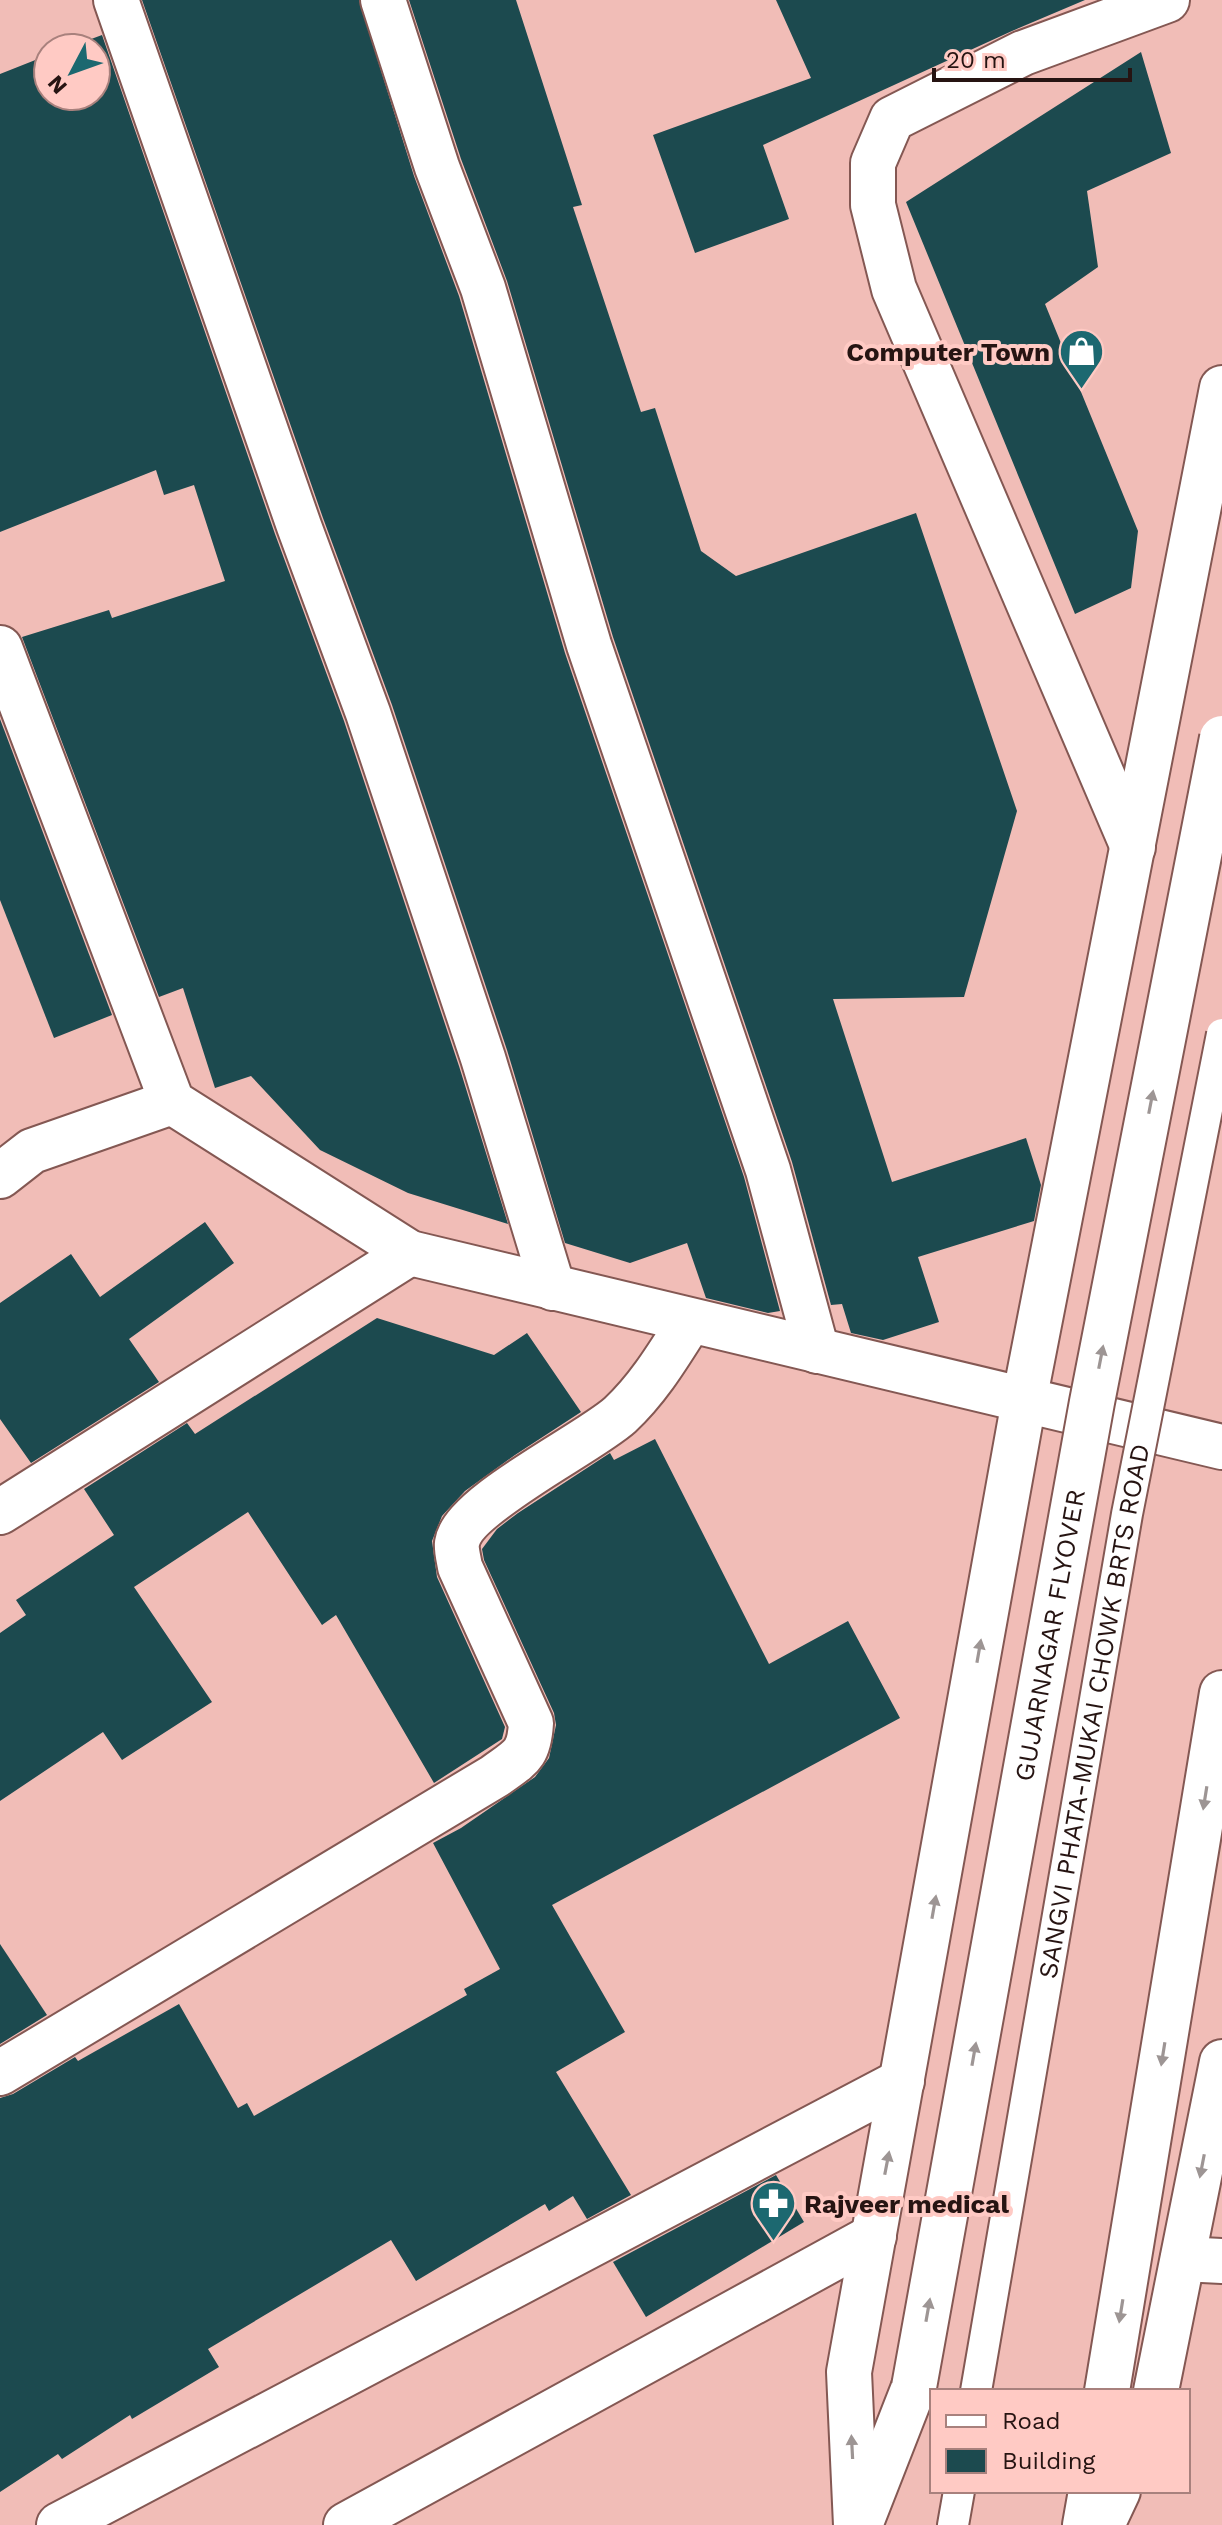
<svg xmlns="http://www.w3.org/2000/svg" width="1222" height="2525" font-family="'Work Sans',sans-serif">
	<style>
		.building { fill: #1c4a4f }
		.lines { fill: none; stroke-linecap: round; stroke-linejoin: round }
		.service-casing { stroke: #845853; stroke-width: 34 }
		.minor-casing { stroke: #845853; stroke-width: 48 }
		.tertiary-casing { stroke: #845853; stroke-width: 48 }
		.primary-casing { stroke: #845853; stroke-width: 48 }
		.service { stroke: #fff; stroke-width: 30 }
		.minor { stroke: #fff; stroke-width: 44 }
		.tertiary { stroke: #fff; stroke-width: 44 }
		.primary { stroke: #fff; stroke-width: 44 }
		.service-bridge-casing { stroke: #845853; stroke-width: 34; stroke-linecap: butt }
		.primary-bridge-casing { stroke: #845853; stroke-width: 48; stroke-linecap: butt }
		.service-bridge { stroke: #fff; stroke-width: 30 }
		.primary-bridge { stroke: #fff; stroke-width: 44 }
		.oneway { fill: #9d9594 }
		.labels { text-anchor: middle; stroke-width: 8; stroke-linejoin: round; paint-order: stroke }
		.poi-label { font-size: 26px; font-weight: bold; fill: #261412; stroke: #ffcac4; text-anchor: end }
		.street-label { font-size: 26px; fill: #261412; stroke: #ffcac4 }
	</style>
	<rect width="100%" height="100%" fill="#f1bdb7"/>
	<g class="building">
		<polygon points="142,0 359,0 414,176 459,296 565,653 744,1177 780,1311 768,1313 706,1298 687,1243 630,1263 565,1243 507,1050 392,705 323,518"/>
		<polygon points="409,0 516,0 582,205 573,207 641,412 655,408 701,551 736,576 916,513 1017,811 964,997 833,999 892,1182 1026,1138 1041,1185 1034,1221 918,1257 939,1322 883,1340 851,1333 842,1304 831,1305 792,1162 613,637 507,281 461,159"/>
		<polygon points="776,0 1085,0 1012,31 763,145 789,219 695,253 653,135 811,78"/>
		<polygon points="102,35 275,534 344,721 459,1066 508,1224 408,1193 320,1150 251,1076 215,1088 183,988 159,997 22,637 109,610 112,618 225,581 194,485 164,495 156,470 0,532 0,74 48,55 48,96 96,96 96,48 67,48"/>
		<polygon points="1141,52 1171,153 1087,191 1098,267 1045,304 1138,531 1131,588 1075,614 906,202"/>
		<polygon points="0,719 112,1015 54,1038 0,900"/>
		<polygon points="205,1222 234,1263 129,1339 159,1382 31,1463 0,1419 0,1303 71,1254 100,1297"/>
		<polygon points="377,1318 494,1355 527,1333 581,1412 515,1455 465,1491 442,1516 432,1541 437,1577 505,1727 502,1739 434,1783 336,1615 322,1625 248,1512 134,1587 212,1702 122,1760 103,1732 0,1801 0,1633 26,1615 16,1600 114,1535 84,1489 187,1423 195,1434"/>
		<polygon points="655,1439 769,1664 848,1621 900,1718 552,1905 625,2032 556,2072 631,2195 587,2219 573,2196 549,2211 545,2204 416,2281 391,2240 208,2349 219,2367 132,2419 130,2415 62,2459 58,2454 0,2492 0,2098 13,2094 75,2057 78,2061 179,2004 238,2108 247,2103 254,2116 467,1995 464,1989 500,1969 433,1843 461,1828 535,1777 549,1758 556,1725 554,1713 484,1560 482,1549 497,1529 518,1513 610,1453 614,1460"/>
		<polygon points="0,1944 47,2015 0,2044"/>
		<polygon points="776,2175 804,2222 646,2317 613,2262"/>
	</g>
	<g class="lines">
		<defs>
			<polyline id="service" points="953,2525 959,2491"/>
			<g id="minor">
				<polyline points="116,0 299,526 368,713 483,1058 553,1288"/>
				<polyline points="383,0 437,167 483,288 589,645 768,1170 817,1351"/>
				<polyline points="0,648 172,1102 410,1253 1222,1447"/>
				<polyline points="1133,847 894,289 873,205 873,163 892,119 1023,53 1167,0"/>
				<polyline points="0,1176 32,1151 172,1102"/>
				<polyline points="0,1512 410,1253"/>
				<path d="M0,2073L495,1776C521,1757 529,1756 531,1723L460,1567C459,1560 456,1550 457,1543C463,1504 588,1444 620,1415C649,1388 669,1354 690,1321"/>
				<polyline points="1183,2259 1222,2261"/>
				<polyline points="59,2525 902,2081"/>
				<polyline points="346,2525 874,2236"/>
			</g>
			<g id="tertiary">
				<polyline points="1156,2391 1222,2062"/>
				<polyline points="856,2525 849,2372 1024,1401 1222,388"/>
				<polyline points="1102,2525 1118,2491"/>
			</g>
			<g id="primary">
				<polyline points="1107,2391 1222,1693"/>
				<polyline points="860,2525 914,2387"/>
				<polyline points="1085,2525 1091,2491"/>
			</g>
		</defs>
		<use href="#service" class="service-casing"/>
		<use href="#minor" class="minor-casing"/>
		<use href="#tertiary" class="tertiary-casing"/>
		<use href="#primary" class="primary-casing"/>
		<use href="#service" class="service"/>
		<use href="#minor" class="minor"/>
		<use href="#tertiary" class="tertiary"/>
		<use href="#primary" class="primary"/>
		<defs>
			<g id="service-bridge">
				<path id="s1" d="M976,2391L1127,1514L1222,1034"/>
			</g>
			<g id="primary-bridge">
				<path id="s2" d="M914,2387L1092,1402L1222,738"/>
			</g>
		</defs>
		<use href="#service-bridge" class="service-bridge-casing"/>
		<use href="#primary-bridge" class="primary-bridge-casing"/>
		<use href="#service-bridge" class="service-bridge"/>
		<use href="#primary-bridge" class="primary-bridge"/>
	</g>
	<defs><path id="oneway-solid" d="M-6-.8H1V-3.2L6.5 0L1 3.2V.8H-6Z" transform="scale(2)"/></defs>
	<g class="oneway">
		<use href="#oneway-solid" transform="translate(1151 1102) rotate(-79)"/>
		<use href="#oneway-solid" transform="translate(1101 1357) rotate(-79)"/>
		<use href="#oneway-solid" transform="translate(979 1651) rotate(-80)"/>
		<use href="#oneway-solid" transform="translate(1205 1798) rotate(99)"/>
		<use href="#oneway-solid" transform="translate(934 1907) rotate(-80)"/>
		<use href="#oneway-solid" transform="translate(974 2054) rotate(-80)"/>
		<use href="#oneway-solid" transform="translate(1163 2054) rotate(99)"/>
		<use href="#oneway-solid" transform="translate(887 2163) rotate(-79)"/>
		<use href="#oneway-solid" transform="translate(1202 2166) rotate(101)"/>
		<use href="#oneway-solid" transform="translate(928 2310) rotate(-80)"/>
		<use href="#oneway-solid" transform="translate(1121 2311) rotate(99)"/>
		<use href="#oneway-solid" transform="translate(852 2447) rotate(-93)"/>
	</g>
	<defs>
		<symbol id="shop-pin" viewBox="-11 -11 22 30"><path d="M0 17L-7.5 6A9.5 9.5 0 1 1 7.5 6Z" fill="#1c6870" stroke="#ffcac4"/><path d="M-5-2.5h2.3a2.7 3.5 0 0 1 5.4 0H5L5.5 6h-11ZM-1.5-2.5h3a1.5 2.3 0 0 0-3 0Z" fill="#fff"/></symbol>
		<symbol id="pharmacy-pin" viewBox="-11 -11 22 30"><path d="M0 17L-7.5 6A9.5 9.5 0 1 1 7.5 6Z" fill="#1c6870" stroke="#ffcac4"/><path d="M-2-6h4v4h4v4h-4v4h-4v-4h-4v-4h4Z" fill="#fff"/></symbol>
	</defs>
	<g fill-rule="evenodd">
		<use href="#shop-pin" x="1056" y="326" width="51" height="69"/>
		<use href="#pharmacy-pin" x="748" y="2178" width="51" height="69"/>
	</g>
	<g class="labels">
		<g class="poi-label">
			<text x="1050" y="361">Computer Town</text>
			<text x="804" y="2213" text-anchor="start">Rajveer medical</text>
		</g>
		<g class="street-label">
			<text dy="9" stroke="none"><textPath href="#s2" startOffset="764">GUJARNAGAR FLYOVER</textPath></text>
			<text dy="9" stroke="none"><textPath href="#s1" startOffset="690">SANGVI PHATA-MUKAI CHOWK BRTS ROAD</textPath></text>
		</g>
	</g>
	<rect x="930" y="2389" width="260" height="104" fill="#ffcac4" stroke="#a8817d" stroke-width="2"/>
	<rect x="946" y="2415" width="40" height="12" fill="#ffffff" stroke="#a8817d" stroke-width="2"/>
	<text x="1002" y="2429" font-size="24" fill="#261412">Road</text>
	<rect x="946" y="2449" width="40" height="24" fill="#1c4a4f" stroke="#a8817d" stroke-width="2"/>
	<text x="1002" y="2469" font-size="24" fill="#261412">Building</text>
	<g transform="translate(72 72) rotate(229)"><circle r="38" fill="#ffcac4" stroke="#a8817d" stroke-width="2"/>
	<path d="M0-6L14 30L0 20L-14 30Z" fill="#1c6870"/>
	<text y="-12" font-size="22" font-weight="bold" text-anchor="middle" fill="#261412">N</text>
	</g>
	<path d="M934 68v12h196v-12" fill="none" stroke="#261412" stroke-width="4"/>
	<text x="946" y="68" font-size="24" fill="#261412" stroke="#ffcac4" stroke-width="6" paint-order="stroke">20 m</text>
</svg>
